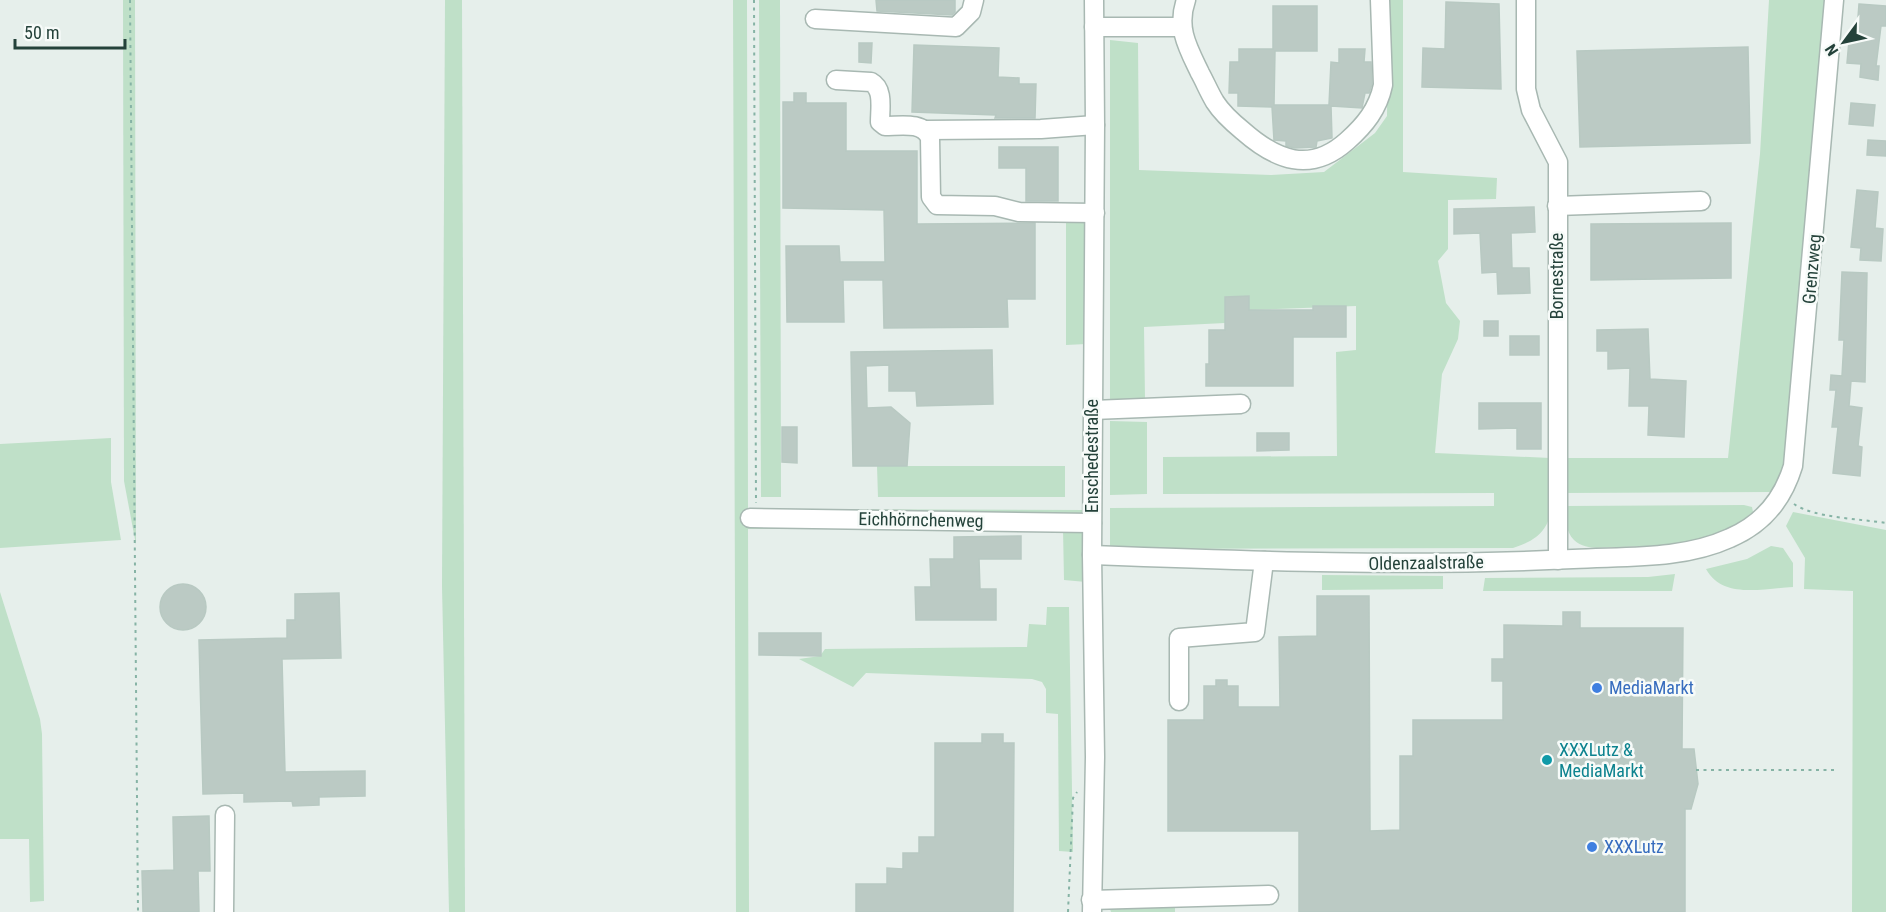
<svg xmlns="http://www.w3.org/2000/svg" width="1886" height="912" font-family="'Roboto Condensed',sans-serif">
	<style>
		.green { fill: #bfe0c8 }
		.building { fill: #bbcac4; stroke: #b8c9c2; stroke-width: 1.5 }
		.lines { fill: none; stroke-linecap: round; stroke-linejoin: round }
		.minor-casing { stroke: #a8b8b2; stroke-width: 21 }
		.path { stroke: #86b3a5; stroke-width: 2; stroke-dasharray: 3 4.5; stroke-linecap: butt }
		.minor { stroke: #fff; stroke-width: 18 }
		.shop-dot { fill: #3f7fe0; stroke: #f7fbf9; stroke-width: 2 }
		.culture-dot { fill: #0f9aa8; stroke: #f7fbf9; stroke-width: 2 }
		.labels { text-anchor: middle; stroke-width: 5; stroke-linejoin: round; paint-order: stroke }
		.street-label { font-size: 18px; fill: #24423a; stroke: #f7fbf9 }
		.shop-label { font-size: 18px; fill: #366cbe; stroke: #f7fbf9; text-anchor: start }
		.culture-label { font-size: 18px; fill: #0d838f; stroke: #f7fbf9; text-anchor: start }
	</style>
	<rect width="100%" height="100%" fill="#e6efeb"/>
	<g class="green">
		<polygon points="123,0 135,0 136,545 124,481"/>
		<polygon points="445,0 462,0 465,912 449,912 442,586"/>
		<polygon points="733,0 747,0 748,509 1086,510 1086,582 1064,580 1063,529 748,529 749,912 736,912"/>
		<polygon points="759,0 780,0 781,497 761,497"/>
		<path d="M1388,0H1403V172L1497,178L1496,199L1448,200V249L1438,261L1446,303L1460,321L1458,339L1442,374L1435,453L1550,458C1550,501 1563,533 1513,548L1114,549L1110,546V508L1494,506V493L1163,494V457L1337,456L1336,352L1356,350V306L1249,310V296L1225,297V323L1144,327L1145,399L1110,403V40L1138,43L1139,170L1271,175L1324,172L1375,133L1387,116Z"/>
		<polygon points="1769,0 1828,0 1790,460 1776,490 1771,492 1565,493 1565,458 1728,458 1760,154"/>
		<polygon points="1066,218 1085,218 1086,344 1066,345"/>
		<polygon points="1110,421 1147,422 1147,494 1110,495"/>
		<polygon points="111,438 111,482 121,540 0,548 0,444"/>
		<polygon points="877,466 1065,466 1065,497 878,497"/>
		<path d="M1744,505L1752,507L1753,512C1712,546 1669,546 1618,547C1603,547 1586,551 1574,540C1565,531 1566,518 1565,506Z"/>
		<polygon points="1793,512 1886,530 1886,912 1852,912 1853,591 1804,589 1805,558 1786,526"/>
		<path d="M1771,546L1783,548L1793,563V587C1764,588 1723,600 1706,569L1747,559Z"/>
		<polygon points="1675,574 1672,591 1483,591 1485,578 1648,577"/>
		<polygon points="1322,575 1443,576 1443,589 1322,590"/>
		<polygon points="0,592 40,719 42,734 44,901 30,902 29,839 0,839"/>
		<polygon points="1047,607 1069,607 1073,852 1059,851 1058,714 1046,713 1046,689 1042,682 1032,679 866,673 853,687 799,659 820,656 825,649 1027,647 1029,624 1046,625"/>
		<polygon points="1175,906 1175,912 1111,912 1110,909"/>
	</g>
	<g class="building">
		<polygon points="876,0 955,0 955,12 952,15 877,11"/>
		<polygon points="1446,2 1499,4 1501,89 1422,87 1423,48 1445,49"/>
		<polygon points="1859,4 1886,6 1886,26 1881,26 1876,66 1879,66 1878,80 1860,77 1861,64 1847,63 1850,29 1857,30"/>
		<polygon points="1273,6 1317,6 1317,51 1275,51 1274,105 1329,105 1331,62 1339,63 1339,49 1365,49 1364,62 1371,62 1372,84 1369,93 1365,93 1362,108 1331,106 1332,138 1317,141 1316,147 1295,148 1286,146 1286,141 1274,140 1272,107 1238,106 1238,93 1229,93 1230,62 1239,62 1239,49 1273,49"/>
		<polygon points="859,43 872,43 871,63 859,62"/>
		<polygon points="914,45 999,48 998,77 1019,78 1019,84 1036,84 1035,118 995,118 996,115 912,112"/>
		<polygon points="1748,47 1750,143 1580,147 1577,51"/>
		<polygon points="794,93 806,93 806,103 846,103 846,151 917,151 917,224 1035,223 1035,299 1007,299 1008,327 884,328 883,280 843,280 844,322 787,322 786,246 839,246 840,262 885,262 884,210 783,208 783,102 794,102"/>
		<polygon points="1851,103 1875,105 1873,126 1849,124"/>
		<polygon points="1868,140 1886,141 1886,156 1867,155"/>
		<polygon points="999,147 1058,147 1058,201 1026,201 1026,168 999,168"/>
		<polygon points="1857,190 1878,192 1875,228 1883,229 1881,261 1860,260 1861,248 1851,247"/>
		<polygon points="1534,207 1535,232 1511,233 1512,268 1529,268 1530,293 1498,294 1497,272 1482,273 1480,233 1454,234 1454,209"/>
		<polygon points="1731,223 1731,278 1591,280 1591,224"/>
		<polygon points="1842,272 1867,273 1865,382 1851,381 1849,406 1862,408 1858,446 1862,447 1860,476 1833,473 1838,427 1832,427 1836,390 1830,390 1831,375 1842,376 1844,340 1839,340"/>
		<polygon points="1249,296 1249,310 1313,310 1313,306 1346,306 1346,337 1293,337 1293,386 1206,386 1206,364 1209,364 1209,330 1225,330 1225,297"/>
		<rect x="1484" y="321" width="14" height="15"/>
		<polygon points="1648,329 1650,379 1686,381 1684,437 1648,435 1649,406 1629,406 1630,368 1608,369 1608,351 1597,351 1597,330"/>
		<rect x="1510" y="336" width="29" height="19"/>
		<polygon points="992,350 993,404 917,406 916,391 889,391 889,365 866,366 867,408 891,407 910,423 907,466 853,466 851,352"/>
		<polygon points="1479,403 1541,403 1541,449 1517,449 1517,428 1479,429"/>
		<polygon points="782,427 797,427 797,463 782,462"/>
		<polygon points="1257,433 1289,433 1289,450 1257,451"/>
		<polygon points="1021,536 1021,559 979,559 980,589 996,589 996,620 916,620 915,587 931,587 930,559 954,559 954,537"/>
		<circle cx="183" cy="607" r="23"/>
		<polygon points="339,593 341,658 282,659 285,772 365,771 365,796 319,797 319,805 293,806 292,801 244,802 244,793 203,794 199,640 287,638 287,620 295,620 295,594"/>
		<polygon points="1317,596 1369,596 1370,831 1400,830 1400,756 1413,756 1413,720 1503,720 1503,681 1492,681 1492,659 1504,659 1504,625 1563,626 1563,612 1580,612 1580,628 1683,628 1682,749 1694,749 1698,784 1691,809 1685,809 1685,912 1299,912 1299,831 1168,831 1168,720 1204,720 1204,686 1216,686 1216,680 1227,680 1227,686 1238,686 1238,707 1280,707 1279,637 1317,636"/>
		<polygon points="759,633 821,633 821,656 759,655"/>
		<polygon points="982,734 1003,734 1003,743 1014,743 1013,912 856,912 856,884 887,884 887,868 903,869 903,853 919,853 919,837 935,837 935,743 982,743"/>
		<polygon points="209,816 210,871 198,871 199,912 143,912 142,871 174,870 173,817"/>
	</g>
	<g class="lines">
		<defs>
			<g id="minor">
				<path d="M1186,0C1176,28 1188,48 1200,73C1205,82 1209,92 1215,102C1222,113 1232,122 1243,131C1276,160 1310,174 1347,141C1365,125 1378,109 1383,85L1380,0"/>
				<polyline points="1526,0 1526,89 1531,110 1558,162 1558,560"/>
				<polyline points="815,19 956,27 971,12 974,0"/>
				<polyline points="1094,27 1181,27"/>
				<path d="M836,80L871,82C884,89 880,108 880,122L885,126C900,126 923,121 930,138L931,197L937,205L995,206L1019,212L1095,213"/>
				<polyline points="926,130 1041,129 1095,125"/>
				<polyline points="1557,206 1701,201"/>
				<polyline points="1093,410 1241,404"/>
				<polyline points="750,518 1092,523"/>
				<path d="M1092,555C1252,561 1412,567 1573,559C1625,556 1682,560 1730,538C1763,524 1783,499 1793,466L1834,0"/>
				<polyline points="1179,701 1179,638 1255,632 1264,561"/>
				<polyline points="1091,900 1269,895"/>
				<polyline points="224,912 225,815"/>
				<polyline points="1092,912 1095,757 1092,555 1095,125 1094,0"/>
			</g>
		</defs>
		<use href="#minor" class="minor-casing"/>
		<g class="path">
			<polyline points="130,0 138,912"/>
			<polyline points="754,0 756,503"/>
			<path d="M1794,504C1814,518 1861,519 1886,523"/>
			<polyline points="1696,770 1834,770"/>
			<polyline points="1068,912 1073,798 1077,792"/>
		</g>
		<use href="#minor" class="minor"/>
	</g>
	<g class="shop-dot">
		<circle cx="1597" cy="688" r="6"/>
		<circle cx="1592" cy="847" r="6"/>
	</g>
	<circle class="culture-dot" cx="1547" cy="760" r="6"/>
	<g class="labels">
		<g class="street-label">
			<text transform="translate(1812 269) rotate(-85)" y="6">Grenzweg</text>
			<text transform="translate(1557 276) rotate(-90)" y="6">Bornestraße</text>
			<text transform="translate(1092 456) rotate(-90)" y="6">Enschedestraße</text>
			<text transform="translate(921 520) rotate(1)" y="6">Eichhörnchenweg</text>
			<text transform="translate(1426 563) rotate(-1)" y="6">Oldenzaalstraße</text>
		</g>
		<g class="shop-label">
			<text x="1609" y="694">MediaMarkt</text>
			<text x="1604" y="853">XXXLutz</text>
		</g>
		<g class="culture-label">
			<text x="1559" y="756">XXXLutz &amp;<tspan x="1559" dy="21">MediaMarkt</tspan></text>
		</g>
	</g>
	<g transform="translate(1844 42) rotate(237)" stroke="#f7fbf9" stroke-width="4.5" paint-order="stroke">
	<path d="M0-4.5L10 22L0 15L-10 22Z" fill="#24423a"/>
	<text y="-9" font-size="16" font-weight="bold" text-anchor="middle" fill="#24423a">N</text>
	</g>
	<path d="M15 39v9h110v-9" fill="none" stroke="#24423a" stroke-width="3"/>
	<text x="24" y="39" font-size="18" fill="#24423a" stroke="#f7fbf9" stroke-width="4.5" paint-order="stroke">50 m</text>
</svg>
